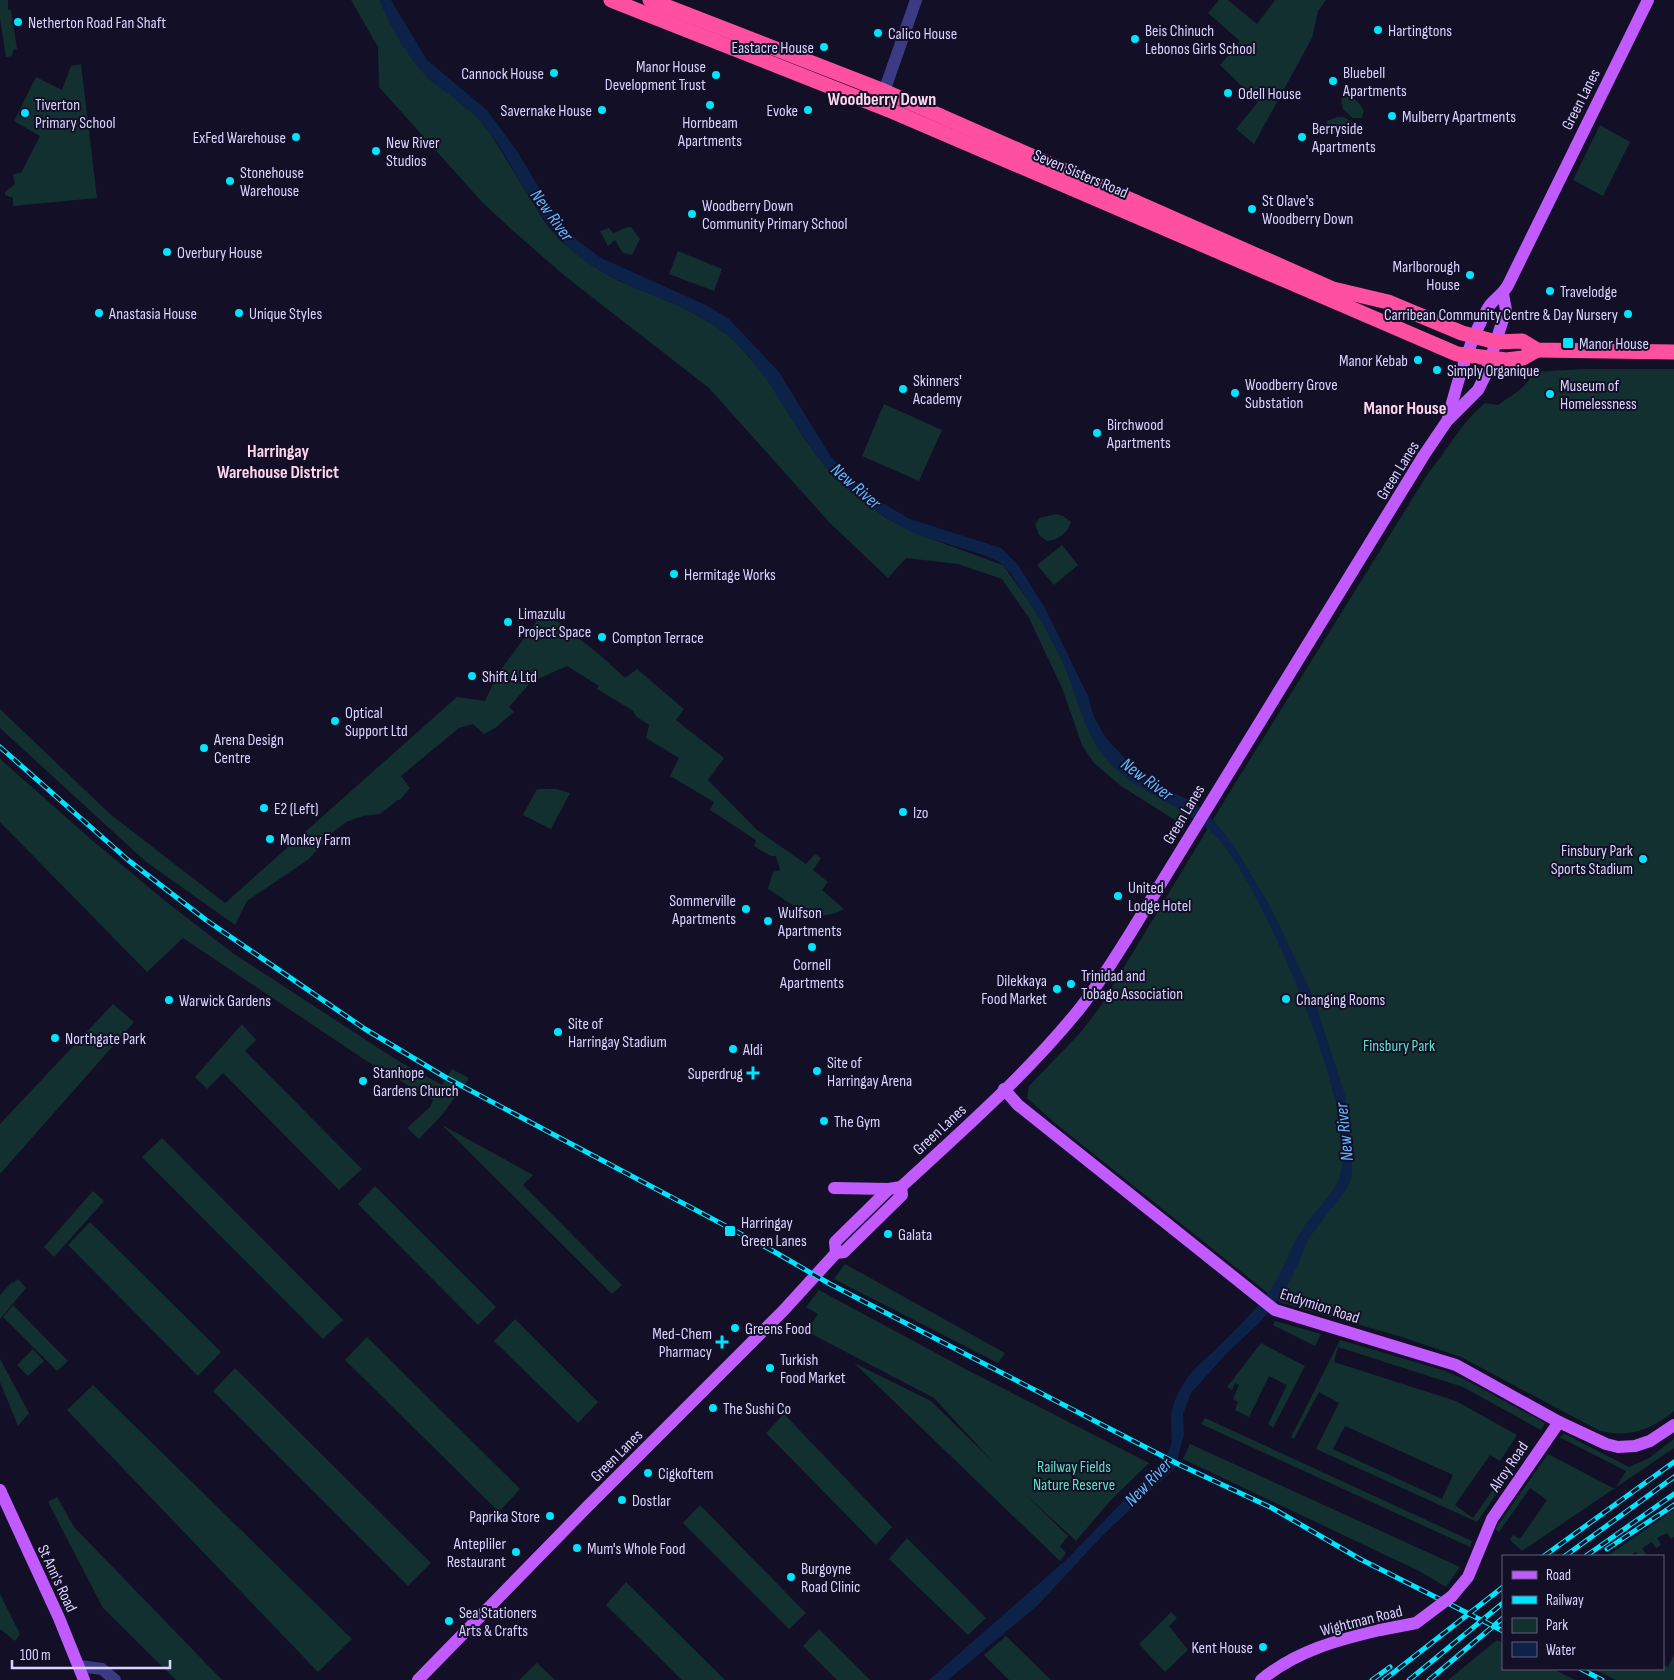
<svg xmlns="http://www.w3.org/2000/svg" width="1674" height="1680" font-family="'Sofia Sans Condensed',sans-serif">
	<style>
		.green { fill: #12302f; fill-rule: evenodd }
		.water { fill: #0c2248 }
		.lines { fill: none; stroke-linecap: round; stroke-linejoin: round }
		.minor { stroke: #3d3a85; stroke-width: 12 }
		.major { stroke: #c25bff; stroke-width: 12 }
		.highway { stroke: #ff4fa3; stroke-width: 15 }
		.rail-casing { stroke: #00e5ff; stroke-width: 5 }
		.rail { stroke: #130f26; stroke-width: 3; stroke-dasharray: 9; stroke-linecap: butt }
		.major-bridge { stroke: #c25bff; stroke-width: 12 }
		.poi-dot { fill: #00e5ff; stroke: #130f26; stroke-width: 2 }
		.labels { text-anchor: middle; stroke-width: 4; stroke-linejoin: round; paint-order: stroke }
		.poi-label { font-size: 16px; fill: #d9d4ff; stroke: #130f26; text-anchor: start }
		.street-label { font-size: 16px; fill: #d9d4ff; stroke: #130f26 }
		.park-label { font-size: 16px; fill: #5fe0c0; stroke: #130f26 }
		.neighbourhood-label { font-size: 18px; font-weight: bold; fill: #ffd6f0; stroke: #130f26 }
		.water-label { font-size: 18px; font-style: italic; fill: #62b6ff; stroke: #130f26 }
	</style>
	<rect width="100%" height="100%" fill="#130f26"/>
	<g class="green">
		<polygon points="0,0 8,0 8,10 11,10 17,49 13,50 12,56 6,57 0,19"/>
		<polygon points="351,0 380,0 383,8 428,78 474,113 490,133 546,224 562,242 599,270 619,281 684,308 714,325 732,338 765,375 805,440 822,462 841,483 886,518 920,535 1003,565 1037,613 1061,657 1096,745 1110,763 1128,779 1188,813 1181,824 1121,786 1094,763 1082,745 1062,688 1029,618 1002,579 958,564 906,558 888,578 829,522 709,388 566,277 511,229 482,202 379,87 378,47"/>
		<polygon points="1219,0 1228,0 1257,24 1275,0 1326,0 1318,11 1312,38 1254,144 1236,129 1258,102 1220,65 1240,41 1208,13"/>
		<polygon points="81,64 97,198 13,206 13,198 5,195 5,192 15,184 13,174 21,173 40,136 14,121 36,77 62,90 71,66"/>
		<path d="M1346,96C1355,98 1360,103 1364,111L1362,118H1353L1343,109L1341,99Z"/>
		<polygon points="1337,117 1344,117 1352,122 1354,130 1340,136 1327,130 1327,121"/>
		<polygon points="1600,125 1630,142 1603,196 1573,180"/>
		<polygon points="628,227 631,227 640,239 632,255 623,253 615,240 608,246 600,231 609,228 613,233"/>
		<polygon points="678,251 722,269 714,291 669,274"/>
		<path d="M1585,369H1674V1411C1652,1430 1626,1439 1598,1430L1461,1357L1402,1337L1279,1302L1056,1124L1027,1098L1029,1086L1080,1033L1100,1007L1231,790L1429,472C1448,449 1462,422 1485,403L1498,405C1510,396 1527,388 1532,374L1531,372Z"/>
		<polygon points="884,404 942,430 919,481 862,456"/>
		<path d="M1056,514L1063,516L1071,522C1068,533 1058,540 1047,541L1039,535L1035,524L1040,518Z"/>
		<polygon points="1062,545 1078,565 1054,585 1037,565"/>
		<path d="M544,611L600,655L625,678L637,669L684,709L676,720L724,758L708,780L757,830L806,864L815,854L821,858L813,870L828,882L822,890L844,909C814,926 794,905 768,889L773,872L780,870L776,856H771L754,846L756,840L710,810L714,802L670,776L679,758L646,738L649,725L637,717L632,710L597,689L599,686L567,666L531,682L509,707L514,712L495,728L484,734L473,724L459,728L401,776L410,788L400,800H398L380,814L363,816L346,822L333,832L309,859L247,901L235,925L145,861L0,728V709L110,814L225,903L457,697L485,701L497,675Z"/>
		<polygon points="0,759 93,841 164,900 234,954 400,1062 442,1085 452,1069 469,1078 442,1115 419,1139 407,1128 430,1107 433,1100 365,1060 183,938 147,972 0,822"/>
		<polygon points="537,789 557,789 570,793 551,829 523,815"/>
		<polygon points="113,1004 134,1022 0,1174 0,1124"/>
		<polygon points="242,1024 256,1040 245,1051 362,1169 339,1190 223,1073 207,1089 195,1077"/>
		<polygon points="442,1125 533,1175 523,1185 622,1285 612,1294"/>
		<polygon points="162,1138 343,1320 323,1339 142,1157"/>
		<polygon points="375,1186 496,1307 478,1325 358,1204"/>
		<polygon points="93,1191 104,1201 54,1257 44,1247"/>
		<polygon points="90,1222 221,1352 198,1376 68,1245"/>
		<polygon points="845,1264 1005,1353 998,1363 834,1279"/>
		<polygon points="18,1279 26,1288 0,1319 0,1295 12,1282 14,1283"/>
		<polygon points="819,1290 971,1372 1149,1463 1110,1501 1076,1541 1024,1493 1068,1536 1060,1546 1066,1553 1060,1561 854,1363 931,1401 993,1462 934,1398 806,1331 818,1314 806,1307"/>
		<polygon points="13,1305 68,1361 57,1371 3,1317"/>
		<polygon points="515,1319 598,1402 578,1423 494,1341"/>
		<polygon points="1275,1321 1321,1334 1315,1346 1273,1325"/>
		<polygon points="367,1337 520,1489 499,1512 345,1360"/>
		<path d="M1340,1340L1442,1370L1466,1380L1545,1423L1541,1430L1463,1387L1338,1347L1334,1362L1456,1401L1517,1435L1500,1461L1490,1455L1455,1505L1473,1518L1508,1468L1513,1470L1477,1522L1316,1449L1339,1403L1319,1392L1294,1439L1291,1437ZM1345,1426L1453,1475L1442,1499L1333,1449Z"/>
		<polygon points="1261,1343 1305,1366 1273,1428 1268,1424 1287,1385 1269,1376 1249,1417 1235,1410 1238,1402 1233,1399 1239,1385 1235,1383 1232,1390 1227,1387"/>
		<polygon points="33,1349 44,1361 28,1376 17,1365"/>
		<polygon points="0,1359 29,1413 18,1426 0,1382"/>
		<polygon points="235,1368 431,1563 408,1586 213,1391"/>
		<polygon points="93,1385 352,1639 318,1672 67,1410"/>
		<polygon points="784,1414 892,1527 876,1545 766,1433"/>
		<polygon points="1205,1418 1472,1541 1470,1547 1201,1424"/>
		<polygon points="1565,1434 1629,1467 1649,1458 1674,1439 1674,1448 1522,1551 1510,1540 1513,1535 1520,1539 1547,1500 1530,1488 1499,1532 1495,1529 1548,1454 1615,1489 1626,1471 1559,1437"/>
		<polygon points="1190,1444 1460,1567 1446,1587 1419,1571 1183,1459"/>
		<polygon points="57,1497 74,1527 222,1680 176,1680 103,1608 48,1502"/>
		<polygon points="700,1505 806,1613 789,1629 683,1523"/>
		<polygon points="1674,1510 1674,1537 1671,1539 1667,1533 1657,1538 1661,1545 1656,1548 1652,1542 1642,1548 1646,1554 1639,1556 1636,1552 1629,1556 1607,1556"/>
		<polygon points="907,1538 986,1618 968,1635 889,1559"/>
		<polygon points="626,1582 725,1680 682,1680 606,1605"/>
		<polygon points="0,1594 20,1634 15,1641 0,1629"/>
		<polygon points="1171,1612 1177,1618 1169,1626 1188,1650 1165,1672 1139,1644"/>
		<polygon points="819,1629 870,1680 837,1680 803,1646"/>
		<polygon points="1006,1636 1051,1680 1009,1680 984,1655"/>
		<polygon points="1497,1640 1503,1643 1503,1669 1553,1669 1575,1680 1448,1680"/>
		<polygon points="1674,1655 1674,1680 1616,1680 1593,1669 1663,1669 1663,1665 1668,1667"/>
		<polygon points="537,1663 555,1680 519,1680"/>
	</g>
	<path class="water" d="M380,0H391L427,60L487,110L517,151L556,216L577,240L601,258L706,305L728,318L779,372L831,457L848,475L884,504L910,519L1001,548L1018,565L1045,608L1088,696L1094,717L1106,738L1135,769L1168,790L1195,803L1217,824L1234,846L1270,906L1312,994L1345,1095L1352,1165V1176L1348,1187L1308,1239L1298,1265L1282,1295L1260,1322L1228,1352L1191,1393L1183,1414L1184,1435L1175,1468L1104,1534L1038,1605L948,1680H929L1067,1559L1162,1461C1177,1442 1170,1438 1171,1416C1172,1404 1179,1390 1186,1380C1193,1369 1203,1361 1213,1352C1231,1334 1250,1316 1266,1296C1282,1276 1289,1249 1303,1228C1314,1212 1330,1198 1338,1181C1366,1123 1261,884 1218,839C1186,805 1138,795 1107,760C1084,734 1077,695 1063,663C1053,640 1039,617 1025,596C1018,586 1011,572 1002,564C988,553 939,543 919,535C892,524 869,506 846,487C796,445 778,377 727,335C684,299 625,292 581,258C538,225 520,175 490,133C474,111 452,98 432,81C411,63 389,27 380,0Z"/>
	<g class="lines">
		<g class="minor">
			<polyline points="879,106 916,0"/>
			<polyline points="80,1666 102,1669 115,1680"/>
		</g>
		<g class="major">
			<path d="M1448,419C1457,382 1469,341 1488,308C1493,299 1503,295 1508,285L1648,0"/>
			<polyline points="1004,1089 1018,1105 1275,1310 1456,1365 1559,1422 1606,1444 1618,1447 1635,1446 1650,1441 1674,1425"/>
			<polyline points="834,1188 889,1189"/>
			<polyline points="836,1253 844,1252 902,1195 901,1187"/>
			<polyline points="0,1490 59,1618 84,1680"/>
			<polyline points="1452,1596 1468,1577 1492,1519 1559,1422"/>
			<path d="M418,1680L589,1505L783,1311L836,1253L835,1242L889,1189L901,1187C963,1130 1028,1073 1081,1007C1098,985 1113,961 1128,937L1424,455L1447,421L1478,390L1485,376L1506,310L1503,294"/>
			<path d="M1261,1680C1296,1651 1337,1640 1380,1630"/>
		</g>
		<g class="highway">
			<polyline points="611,0 894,112 1457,354 1506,360 1523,358 1537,350"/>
			<polyline points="650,0 884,91 1333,289 1388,302 1462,333 1496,342 1522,341 1537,350 1674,352"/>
		</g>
		<defs>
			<g id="rail">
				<polyline points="0,747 128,860 206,920 365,1029 445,1077 773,1251 830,1284 1178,1464 1272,1508 1360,1559 1503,1631"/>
				<polyline points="1607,1549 1674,1505"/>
				<polyline points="1544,1556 1674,1462"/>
				<polyline points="1565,1556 1674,1477"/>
				<polyline points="1586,1556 1674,1494"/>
				<polyline points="1581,1669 1602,1680"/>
				<polyline points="1372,1680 1390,1667"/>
				<polyline points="1384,1680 1503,1587"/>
				<polyline points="1409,1680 1503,1603"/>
				<polyline points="1429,1680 1503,1618"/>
			</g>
		</defs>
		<use href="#rail" class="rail-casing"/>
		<use href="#rail" class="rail"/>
		<polyline class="major-bridge" points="1380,1630 1416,1623 1452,1596"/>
	</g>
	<g class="poi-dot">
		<circle cx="18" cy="22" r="5"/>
		<circle cx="1378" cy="30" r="5"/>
		<circle cx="878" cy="33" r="5"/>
		<circle cx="1135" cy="39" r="5"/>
		<circle cx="824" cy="47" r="5"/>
		<circle cx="554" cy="73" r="5"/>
		<circle cx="716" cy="75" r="5"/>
		<circle cx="1333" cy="81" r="5"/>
		<circle cx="1228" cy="93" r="5"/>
		<circle cx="710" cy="105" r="5"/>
		<circle cx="602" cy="110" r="5"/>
		<circle cx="808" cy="110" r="5"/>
		<circle cx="25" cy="113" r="5"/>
		<circle cx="1392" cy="116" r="5"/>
		<circle cx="296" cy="137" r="5"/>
		<circle cx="1302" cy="137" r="5"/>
		<circle cx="376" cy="151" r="5"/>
		<circle cx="230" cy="181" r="5"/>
		<circle cx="1252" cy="209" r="5"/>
		<circle cx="692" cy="214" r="5"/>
		<circle cx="167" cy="252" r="5"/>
		<circle cx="1470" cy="275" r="5"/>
		<circle cx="1550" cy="291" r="5"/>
		<circle cx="99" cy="313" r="5"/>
		<circle cx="239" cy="313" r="5"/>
		<circle cx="1628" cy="314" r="5"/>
		<rect x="1562" y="337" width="12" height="12" rx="2.5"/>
		<circle cx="1418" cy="360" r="5"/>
		<circle cx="1437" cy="370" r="5"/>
		<circle cx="903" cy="389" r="5"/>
		<circle cx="1235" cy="393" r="5"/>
		<circle cx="1550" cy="394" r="5"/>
		<circle cx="1097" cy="433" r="5"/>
		<circle cx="674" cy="574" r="5"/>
		<circle cx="508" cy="622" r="5"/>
		<circle cx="602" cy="637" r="5"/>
		<circle cx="472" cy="676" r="5"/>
		<circle cx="335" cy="721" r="5"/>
		<circle cx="204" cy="748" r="5"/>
		<circle cx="264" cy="808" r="5"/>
		<circle cx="903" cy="812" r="5"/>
		<circle cx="270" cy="839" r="5"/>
		<circle cx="1643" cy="859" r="5"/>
		<circle cx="1118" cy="896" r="5"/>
		<circle cx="746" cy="909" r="5"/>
		<circle cx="768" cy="921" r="5"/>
		<circle cx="812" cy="947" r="5"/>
		<circle cx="1071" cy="984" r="5"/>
		<circle cx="1057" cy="989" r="5"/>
		<circle cx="1286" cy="999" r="5"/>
		<circle cx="169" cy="1000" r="5"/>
		<circle cx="558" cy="1032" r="5"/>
		<circle cx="55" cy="1038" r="5"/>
		<circle cx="733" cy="1049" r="5"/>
		<circle cx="817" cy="1071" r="5"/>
		<path d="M750.5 1065.5h5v5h5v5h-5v5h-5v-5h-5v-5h5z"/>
		<circle cx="363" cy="1081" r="5"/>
		<circle cx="824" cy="1121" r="5"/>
		<rect x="724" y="1225" width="12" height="12" rx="2.5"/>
		<circle cx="888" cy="1234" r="5"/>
		<circle cx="735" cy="1328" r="5"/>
		<path d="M719.5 1334.5h5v5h5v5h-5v5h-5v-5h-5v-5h5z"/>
		<circle cx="770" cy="1368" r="5"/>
		<circle cx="713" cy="1408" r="5"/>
		<circle cx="648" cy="1473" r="5"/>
		<circle cx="622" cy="1500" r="5"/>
		<circle cx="550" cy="1516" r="5"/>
		<circle cx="577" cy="1548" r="5"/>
		<circle cx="516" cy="1552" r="5"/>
		<circle cx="791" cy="1577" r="5"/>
		<circle cx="449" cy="1621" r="5"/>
		<circle cx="1263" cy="1647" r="5"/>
	</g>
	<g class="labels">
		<g class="poi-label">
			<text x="28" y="28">Netherton Road Fan Shaft</text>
			<text x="1145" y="36">Beis Chinuch<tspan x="1145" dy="18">Lebonos Girls School</tspan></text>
			<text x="1388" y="36">Hartingtons</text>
			<text x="888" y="39">Calico House</text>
			<text x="814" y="53" text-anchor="end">Eastacre House</text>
			<text x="706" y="72" text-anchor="end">Manor House<tspan x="706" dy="18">Development Trust</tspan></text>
			<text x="1343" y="78">Bluebell<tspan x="1343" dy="18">Apartments</tspan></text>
			<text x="544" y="79" text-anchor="end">Cannock House</text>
			<text x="1238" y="99">Odell House</text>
			<text x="35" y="110">Tiverton<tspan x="35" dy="18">Primary School</tspan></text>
			<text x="592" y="116" text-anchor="end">Savernake House</text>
			<text x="798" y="116" text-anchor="end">Evoke</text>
			<text x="1402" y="122">Mulberry Apartments</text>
			<text x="710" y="128" text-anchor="middle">Hornbeam<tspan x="710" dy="18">Apartments</tspan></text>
			<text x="1312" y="134">Berryside<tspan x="1312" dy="18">Apartments</tspan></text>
			<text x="286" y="143" text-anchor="end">ExFed Warehouse</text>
			<text x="386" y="148">New River<tspan x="386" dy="18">Studios</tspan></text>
			<text x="240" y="178">Stonehouse<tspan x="240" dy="18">Warehouse</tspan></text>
			<text x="1262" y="206">St Olave's<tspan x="1262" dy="18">Woodberry Down</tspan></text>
			<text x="702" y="211">Woodberry Down<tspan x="702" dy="18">Community Primary School</tspan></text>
			<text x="177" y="258">Overbury House</text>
			<text x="1460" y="272" text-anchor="end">Marlborough<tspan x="1460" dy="18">House</tspan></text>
			<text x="1560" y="297">Travelodge</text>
			<text x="109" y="319">Anastasia House</text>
			<text x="249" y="319">Unique Styles</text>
			<text x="1618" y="320" text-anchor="end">Carribean Community Centre &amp; Day Nursery</text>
			<text x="1579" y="349">Manor House</text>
			<text x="1408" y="366" text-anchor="end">Manor Kebab</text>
			<text x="1447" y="376">Simply Organique</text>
			<text x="913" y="386">Skinners'<tspan x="913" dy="18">Academy</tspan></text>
			<text x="1245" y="390">Woodberry Grove<tspan x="1245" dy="18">Substation</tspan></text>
			<text x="1560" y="391">Museum of<tspan x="1560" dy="18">Homelessness</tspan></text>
			<text x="1107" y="430">Birchwood<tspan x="1107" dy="18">Apartments</tspan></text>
			<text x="684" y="580">Hermitage Works</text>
			<text x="518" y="619">Limazulu<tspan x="518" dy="18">Project Space</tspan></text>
			<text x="612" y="643">Compton Terrace</text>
			<text x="482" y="682">Shift 4 Ltd</text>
			<text x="345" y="718">Optical<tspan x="345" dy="18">Support Ltd</tspan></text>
			<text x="214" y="745">Arena Design<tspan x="214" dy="18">Centre</tspan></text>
			<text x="274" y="814">E2 (Left)</text>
			<text x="913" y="818">Izo</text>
			<text x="280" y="845">Monkey Farm</text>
			<text x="1633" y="856" text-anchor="end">Finsbury Park<tspan x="1633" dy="18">Sports Stadium</tspan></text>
			<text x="1128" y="893">United<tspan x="1128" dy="18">Lodge Hotel</tspan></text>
			<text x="736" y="906" text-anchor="end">Sommerville<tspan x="736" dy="18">Apartments</tspan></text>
			<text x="778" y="918">Wulfson<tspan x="778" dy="18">Apartments</tspan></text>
			<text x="812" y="970" text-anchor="middle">Cornell<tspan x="812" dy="18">Apartments</tspan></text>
			<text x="1081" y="981">Trinidad and<tspan x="1081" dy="18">Tobago Association</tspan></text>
			<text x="1047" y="986" text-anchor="end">Dilekkaya<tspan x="1047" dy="18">Food Market</tspan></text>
			<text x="1296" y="1005">Changing Rooms</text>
			<text x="179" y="1006">Warwick Gardens</text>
			<text x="568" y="1029">Site of<tspan x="568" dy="18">Harringay Stadium</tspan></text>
			<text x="65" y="1044">Northgate Park</text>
			<text x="743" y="1055">Aldi</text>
			<text x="827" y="1068">Site of<tspan x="827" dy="18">Harringay Arena</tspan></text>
			<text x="373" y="1078">Stanhope<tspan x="373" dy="18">Gardens Church</tspan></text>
			<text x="743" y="1079" text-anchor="end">Superdrug</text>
			<text x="834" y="1127">The Gym</text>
			<text x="741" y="1228">Harringay<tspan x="741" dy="18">Green Lanes</tspan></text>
			<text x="898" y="1240">Galata</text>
			<text x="745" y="1334">Greens Food</text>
			<text x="712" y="1339" text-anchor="end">Med-Chem<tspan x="712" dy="18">Pharmacy</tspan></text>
			<text x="780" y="1365">Turkish<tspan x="780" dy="18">Food Market</tspan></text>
			<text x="723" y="1414">The Sushi Co</text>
			<text x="658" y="1479">Cigkoftem</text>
			<text x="632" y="1506">Dostlar</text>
			<text x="540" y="1522" text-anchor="end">Paprika Store</text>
			<text x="506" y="1549" text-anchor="end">Antepliler<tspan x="506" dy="18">Restaurant</tspan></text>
			<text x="587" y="1554">Mum's Whole Food</text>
			<text x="801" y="1574">Burgoyne<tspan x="801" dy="18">Road Clinic</tspan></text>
			<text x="459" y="1618">Sea Stationers<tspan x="459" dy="18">Arts &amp; Crafts</tspan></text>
			<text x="1253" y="1653" text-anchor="end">Kent House</text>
		</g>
		<g class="street-label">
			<text transform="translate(1580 99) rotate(-63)" y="6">Green Lanes</text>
			<text transform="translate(1081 173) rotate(23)" y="6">Seven Sisters Road</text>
			<text transform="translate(1397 470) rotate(-58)" y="6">Green Lanes</text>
			<text transform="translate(1183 814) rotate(-59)" y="6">Green Lanes</text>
			<text transform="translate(939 1129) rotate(-43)" y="6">Green Lanes</text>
			<text transform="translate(1320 1305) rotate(18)" y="6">Endymion Road</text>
			<text transform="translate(616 1455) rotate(-45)" y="6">Green Lanes</text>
			<text transform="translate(1508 1466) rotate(-56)" y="6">Alroy Road</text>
			<text transform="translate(58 1578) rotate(65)" y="6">St Ann's Road</text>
			<text transform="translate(1361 1620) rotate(-14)" y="6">Wightman Road</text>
		</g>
		<g class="park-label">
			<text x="1399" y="1051">Finsbury Park</text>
			<text x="1074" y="1472">Railway Fields<tspan x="1074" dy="18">Nature Reserve</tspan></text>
		</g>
		<g class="neighbourhood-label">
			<text x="882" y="105">Woodberry Down</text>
			<text x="1405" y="414">Manor House</text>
			<text x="278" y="457">Harringay<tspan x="278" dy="21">Warehouse District</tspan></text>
		</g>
		<g class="water-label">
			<text transform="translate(552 215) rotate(54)" y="6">New River</text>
			<text transform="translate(856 486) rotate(41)" y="6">New River</text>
			<text transform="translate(1147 779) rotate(36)" y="6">New River</text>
			<text transform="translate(1344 1132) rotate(-96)" y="6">New River</text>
			<text transform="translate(1148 1482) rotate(-46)" y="6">New River</text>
		</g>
	</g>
	<rect x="1502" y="1555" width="162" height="115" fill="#130f26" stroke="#625e7d"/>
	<rect x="1512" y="1571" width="25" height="8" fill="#c25bff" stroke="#625e7d"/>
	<text x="1546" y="1580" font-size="15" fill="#d9d4ff">Road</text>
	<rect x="1512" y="1596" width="25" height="8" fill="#00e5ff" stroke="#625e7d"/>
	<text x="1546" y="1605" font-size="15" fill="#d9d4ff">Railway</text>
	<rect x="1512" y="1618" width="25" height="15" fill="#12302f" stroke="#625e7d"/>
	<text x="1546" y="1630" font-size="15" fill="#d9d4ff">Park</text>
	<rect x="1512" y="1642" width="25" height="15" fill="#0c2248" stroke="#625e7d"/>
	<text x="1546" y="1655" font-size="15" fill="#d9d4ff">Water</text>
	<path d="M12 1660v8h158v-8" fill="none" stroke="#d9d4ff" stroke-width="2.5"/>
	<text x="20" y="1660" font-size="15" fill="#d9d4ff" stroke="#130f26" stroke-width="4" paint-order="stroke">100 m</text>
</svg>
